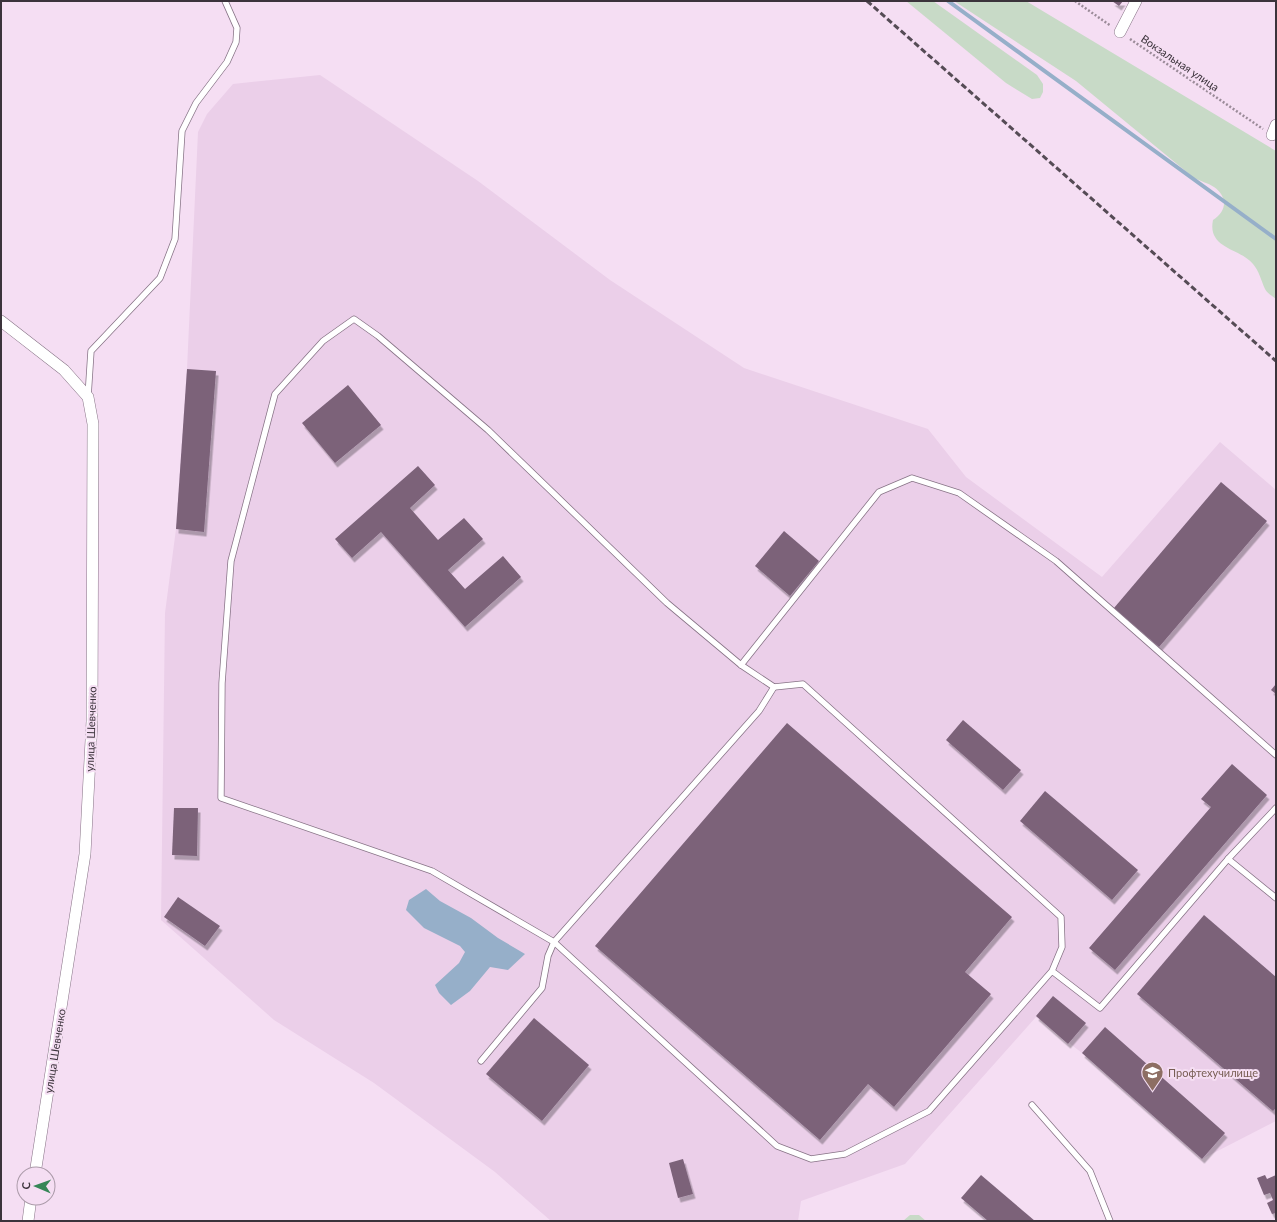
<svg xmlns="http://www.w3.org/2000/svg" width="1277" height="1222" font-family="Lato,sans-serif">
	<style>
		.built { fill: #ebcfe9 }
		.green { fill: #c8dac7 }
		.water { fill: #96afc9 }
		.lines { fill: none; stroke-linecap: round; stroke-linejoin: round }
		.stream { stroke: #96afc9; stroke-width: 4 }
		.building { fill: #7b6279; filter: url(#shadow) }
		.lane-casing { stroke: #877386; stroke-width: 7 }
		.street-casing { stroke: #877386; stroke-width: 12 }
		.path { stroke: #9b8b99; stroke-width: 2.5; stroke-dasharray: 2 2; stroke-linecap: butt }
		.lane { stroke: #fff; stroke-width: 5.5 }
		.street { stroke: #fff; stroke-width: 11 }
		.rail { stroke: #554b55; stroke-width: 3; stroke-dasharray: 6 3; stroke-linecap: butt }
		.labels { text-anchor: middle; stroke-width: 4; stroke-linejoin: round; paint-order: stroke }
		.street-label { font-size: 11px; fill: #3b333b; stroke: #f5def3 }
		.education-label { font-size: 11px; fill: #785e54; stroke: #f5def3; text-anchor: start }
	</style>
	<defs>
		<filter id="shadow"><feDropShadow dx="2.5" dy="4.5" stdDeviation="0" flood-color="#0004"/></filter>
	</defs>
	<rect width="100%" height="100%" fill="#f5def3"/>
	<polygon class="built" points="320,75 478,181 610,280 744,368 928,429 966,477 1102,577 1220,442 1276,490 1276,1121 1202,1159 1082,1053 1036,1017 905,1164 801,1201 798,1221 551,1221 495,1172 374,1083 274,1020 161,920 165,613 176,529 187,369 198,132 207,114 233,84"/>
	<g class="green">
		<polygon points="906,1 933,1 1037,75 1043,84 1043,92 1040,98 1032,99 1006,83"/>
		<path d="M954,1H1026L1276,151V299C1272,296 1267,293 1265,289C1261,280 1259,271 1253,264C1240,248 1207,249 1213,220C1227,211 1228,197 1214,187C1208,183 1200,181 1194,178L1076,81Z"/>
		<polygon points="910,1215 919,1215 926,1221 903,1221"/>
	</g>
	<polygon class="water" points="426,889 440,901 471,918 498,938 525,954 508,970 490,967 470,991 451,1005 439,993 435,985 459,963 465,952 460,946 424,928 406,910 409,900"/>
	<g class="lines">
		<polyline class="stream" points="948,1 1276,239"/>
	</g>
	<g class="building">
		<polygon points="1112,1 1123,1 1119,6"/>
		<polygon points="187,369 216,371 204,532 176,529"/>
		<polygon points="348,385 381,425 335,463 302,423"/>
		<polygon points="418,466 435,485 410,508 438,540 464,518 483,539 448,570 465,589 503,556 521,577 465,627 381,532 352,558 335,539"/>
		<polygon points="1221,482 1267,521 1159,647 1114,608"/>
		<polygon points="784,531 819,561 790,596 755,566"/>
		<polygon points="1276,684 1276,694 1271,690"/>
		<polygon points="963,720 1021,770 1003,790 946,740"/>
		<polygon points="787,723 1012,917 965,972 991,994 894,1107 868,1084 820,1140 595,946"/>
		<polygon points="1232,764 1267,795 1115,970 1089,948 1211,807 1201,799"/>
		<polygon points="1045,791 1138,870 1112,900 1020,821"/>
		<polygon points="174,808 198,808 197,856 172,855"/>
		<polygon points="178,897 220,926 205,946 164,917"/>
		<polygon points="1204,915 1276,977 1276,1108 1273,1111 1137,994"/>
		<polygon points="1053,996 1086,1023 1068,1044 1036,1016"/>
		<polygon points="534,1018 589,1065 542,1121 486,1074"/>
		<polygon points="1105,1027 1225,1133 1202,1159 1082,1053"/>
		<polygon points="683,1159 693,1194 678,1198 669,1163"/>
		<polygon points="981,1175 1035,1221 988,1221 961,1198"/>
		<polygon points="1265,1175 1267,1179 1276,1175 1276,1213 1272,1214 1267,1203 1273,1200 1270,1193 1264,1195 1257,1178"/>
	</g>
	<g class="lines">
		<defs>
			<g id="lane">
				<polyline points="88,397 91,351 160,278 175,239 182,131 196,103 227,62 236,42 237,28 225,1"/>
				<polyline points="741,665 879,492 912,478 959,493 1056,561 1276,755"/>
				<polyline points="1228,859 1276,898"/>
				<polyline points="1052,971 1062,947 1061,917 803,684 774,687 741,665 667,603 488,430 378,336 354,319 323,341 275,394 231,561 222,683 221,798 432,871 554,942 777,1146 811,1159 845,1154 929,1111 1052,971 1100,1008 1228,859 1276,808"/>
				<polyline points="481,1061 542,988 548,956 554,942 759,711 774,687"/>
				<polyline points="1032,1105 1090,1171 1110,1221"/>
			</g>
			<g id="street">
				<polyline points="1120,32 1136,1"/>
				<polyline points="1272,135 1276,125"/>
				<polyline points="1,321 64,370 88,397 93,424 92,721 85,854 35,1174"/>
				<polyline points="28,1221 31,1198"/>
			</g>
		</defs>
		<use href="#lane" class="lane-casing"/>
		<use href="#street" class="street-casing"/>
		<g class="path">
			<polyline points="1075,1 1111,26"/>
			<polyline points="1130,39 1263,129"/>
		</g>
		<use href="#lane" class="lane"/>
		<use href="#street" class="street"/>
		<polyline class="rail" points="867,1 1276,361"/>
	</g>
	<defs>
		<symbol id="university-pin" viewBox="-11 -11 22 30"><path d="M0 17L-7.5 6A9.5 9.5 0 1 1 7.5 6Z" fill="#8d6e63" stroke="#f5def3"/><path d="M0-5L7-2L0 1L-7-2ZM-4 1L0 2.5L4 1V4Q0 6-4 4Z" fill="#fff"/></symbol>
	</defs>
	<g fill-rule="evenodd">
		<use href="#university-pin" x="1140" y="1060" width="25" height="34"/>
	</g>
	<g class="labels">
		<g class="street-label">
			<text transform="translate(1180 63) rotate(34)" y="4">Вокзальная улица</text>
			<text transform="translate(91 729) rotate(-88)" y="4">улица Шевченко</text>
			<text transform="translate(55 1051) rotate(-81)" y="4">улица Шевченко</text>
		</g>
		<g class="education-label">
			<text x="1168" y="1077">Профтехучилище</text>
		</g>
	</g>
	<rect width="1277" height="1222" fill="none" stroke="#3b333b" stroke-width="4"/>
	<g transform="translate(36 1186) rotate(272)"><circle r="19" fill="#f5def3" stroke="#ab9aa9"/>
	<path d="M0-3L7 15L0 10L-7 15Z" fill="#368657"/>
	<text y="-6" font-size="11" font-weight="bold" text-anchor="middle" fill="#3b333b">С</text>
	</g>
</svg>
